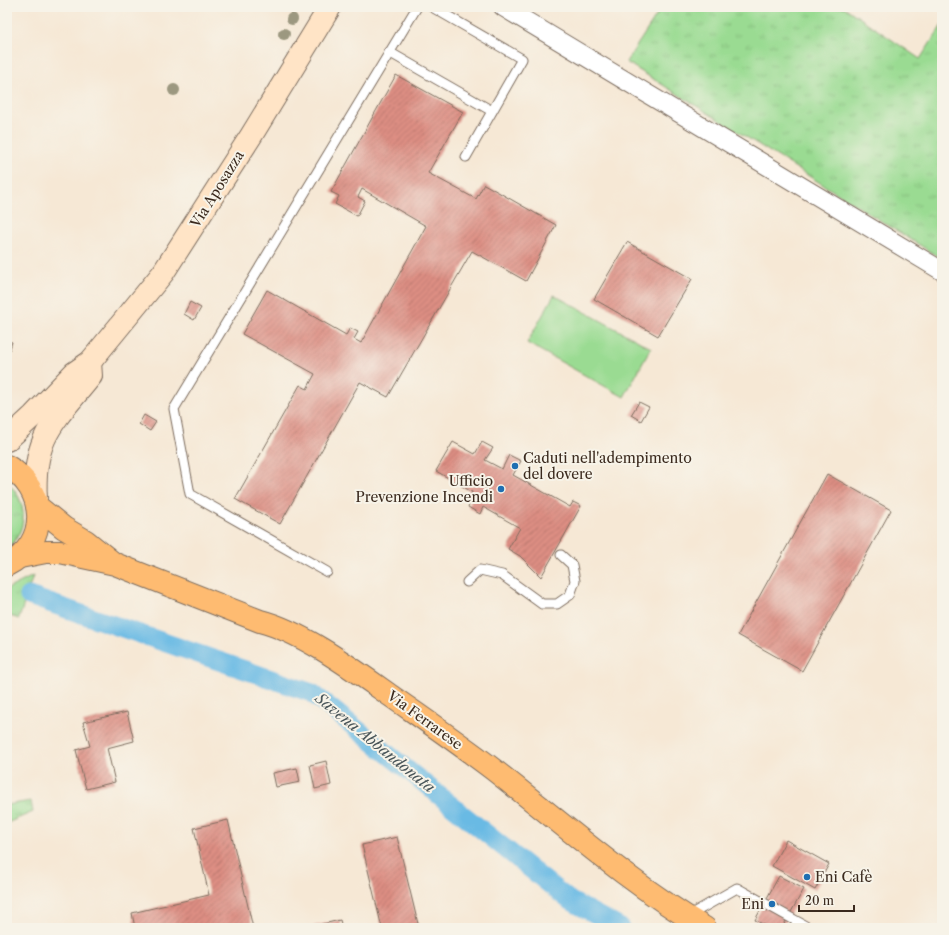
<svg xmlns="http://www.w3.org/2000/svg" width="949" height="935" font-family="'Libre Caslon Text',serif">
	<style>
		.grass { fill: url(#grass-tufts); stroke: #6a8258 }
		.pitch { fill: #9adb92; stroke: #6a8258 }
		.lines { fill: none; stroke-linecap: round; stroke-linejoin: round }
		.canal { stroke: #69bae4; stroke-width: 19 }
		.building { fill: url(#building-hatch) }
		.lane-casing { stroke: #7c6c5e; stroke-width: 11 }
		.street-casing { stroke: #7c6c5e; stroke-width: 20 }
		.secondary-casing { stroke: #7c6c5e; stroke-width: 24 }
		.primary-casing { stroke: #7c6c5e; stroke-width: 24 }
		.lane { stroke: #fff; stroke-width: 9 }
		.street { stroke: #fff; stroke-width: 18 }
		.secondary { stroke: #ffe4c6; stroke-width: 22 }
		.primary { stroke: #febb71; stroke-width: 22 }
		.tree { fill: #9c9880 }
		.poi-dot { fill: #1f6fb2; stroke: #f7f3e8; stroke-width: 1.5 }
		.labels { text-anchor: middle; stroke-width: 4; stroke-linejoin: round; paint-order: stroke }
		.street-label { font-size: 14px; fill: #3b2a1e; stroke: #f7f3e8 }
		.poi-label { font-size: 14px; fill: #3b2a1e; stroke: #f7f3e8; text-anchor: start }
		.water-label { font-size: 15px; font-style: italic; fill: #495559; stroke: #f7f3e8 }
	</style>
	<defs>
		<pattern id="grass-tufts" width="24" height="20" patternUnits="userSpaceOnUse"><rect width="24" height="20" fill="#9adb92"/><path d="M3 7l-1-3M5 7V3M7 7l1-3M15 17l-1-3M17 17v-4M19 17l1-3" fill="none" stroke="#86bc7d"/></pattern>
		<pattern id="building-hatch" width="6" height="6" patternUnits="userSpaceOnUse"><rect width="6" height="6" fill="#dd8e83"/><path d="M-1 1l2-2M0 6l6-6M5 7l2-2" fill="none" stroke="#b4746b"/></pattern>
	</defs>
	<rect width="100%" height="100%" fill="#f7f3e8"/>
	<filter id="ink" filterUnits="userSpaceOnUse"><feTurbulence type="fractalNoise" baseFrequency=".025" numOctaves="2"/><feDisplacementMap in="SourceGraphic" scale="8" xChannelSelector="R" yChannelSelector="G"/><feConvolveMatrix kernelMatrix="1 2 1 2 8 2 1 2 1" color-interpolation-filters="sRGB"/></filter>
	<filter id="wash" filterUnits="userSpaceOnUse"><feTurbulence type="fractalNoise" baseFrequency=".012" numOctaves="4" result="noise"/><feDisplacementMap in="SourceGraphic" scale="16" xChannelSelector="R" yChannelSelector="G"/><feGaussianBlur stdDeviation="0.9" result="paint"/><feColorMatrix in="noise" values="0 0 0 0 0 0 0 0 0 0 0 0 0 0 0 0 0 1.4 0 .05"/><feComposite in="paint" operator="in"/></filter>
	<g filter="url(#wash)">
		<rect width="100%" height="100%" fill="#f6e8d5"/>
		<g class="grass">
			<polygon points="662,7 844,7 920,59 942,25 942,259 626,62"/>
			<path d="M7,482C28,501 29,530 7,549Z"/>
			<polygon points="33,576 19,619 7,615 7,589"/>
			<polygon points="31,801 33,812 7,823 7,805"/>
		</g>
		<polygon class="pitch" points="554,295 651,348 624,397 527,343"/>
		<g class="lines">
			<polyline class="canal" points="29,596 312,693 569,900 621,928"/>
		</g>
		<g id="blocks">
			<g class="building">
				<polygon points="396,75 463,112 428,173 476,199 484,184 556,225 526,281 472,251 388,397 360,382 280,524 235,499 300,385 307,389 315,374 242,334 267,290 346,335 350,328 358,332 354,339 361,343 426,226 362,189 358,197 365,201 357,216 335,204 339,196 331,192"/>
				<polygon points="627,242 692,279 658,336 594,299"/>
				<polygon points="190,302 201,308 194,320 184,314"/>
				<polygon points="7,341 12,342 7,359"/>
				<polygon points="639,402 649,407 641,421 631,415"/>
				<polygon points="144,415 156,422 150,431 139,424"/>
				<polygon points="453,442 475,454 482,442 493,448 485,460 502,469 509,455 521,461 513,475 570,507 573,502 581,506 541,577 520,556 508,549 520,528 483,507 480,514 468,507 471,501 469,499 472,492 436,471"/>
				<polygon points="827,474 891,510 802,671 738,635"/>
				<polygon points="127,712 134,741 107,748 115,782 86,789 76,750 90,746 83,722"/>
				<polygon points="326,761 331,785 315,789 310,765"/>
				<polygon points="297,768 300,782 276,787 273,773"/>
				<polygon points="228,820 253,928 135,928 132,913 209,895 194,828"/>
				<polygon points="397,837 419,928 382,928 362,845"/>
				<polygon points="786,840 829,864 815,890 772,866"/>
				<polygon points="779,876 804,889 782,928 770,928 755,920"/>
				<polygon points="340,920 342,928 310,928 310,927"/>
			</g>
		</g>
	</g>
	<g filter="url(#ink)">
		<use href="#blocks" fill-opacity="0" stroke="#7c6c5e" stroke-width="1"/>
		<g class="lines">
			<defs>
				<g id="lane">
					<polyline points="432,7 522,59 466,157"/>
					<polyline points="389,52 492,111"/>
					<polyline points="327,572 190,494 174,409 417,7"/>
					<polyline points="467,582 480,570 502,575 542,604 557,604 570,595 575,581 572,565 561,555"/>
					<polyline points="688,916 737,888 809,928"/>
				</g>
				<polyline id="street" points="503,7 942,271"/>
				<g id="secondary">
					<polyline points="7,440 33,416 74,373 90,362 163,273 251,136 330,7"/>
					<path d="M36,499C32,436 55,421 91,376L90,362"/>
				</g>
				<g id="primary">
					<path d="M7,466C47,489 50,543 7,565"/>
					<polyline points="37,506 64,528 86,541 112,562"/>
					<path d="M20,557L46,552H60L115,564L260,621C303,632 354,670 391,696C425,720 460,744 494,770C563,824 629,883 705,928"/>
				</g>
			</defs>
			<use href="#lane" class="lane-casing"/>
			<use href="#street" class="street-casing"/>
			<use href="#secondary" class="secondary-casing"/>
			<use href="#primary" class="primary-casing"/>
			<use href="#lane" class="lane"/>
			<use href="#street" class="street"/>
			<use href="#secondary" class="secondary"/>
			<use href="#primary" class="primary"/>
		</g>
		<g class="tree">
			<circle cx="292" cy="19" r="6"/>
			<circle cx="284" cy="34" r="6"/>
			<circle cx="174" cy="90" r="6"/>
		</g>
	</g>
	<g class="poi-dot">
		<circle cx="515" cy="466" r="4"/>
		<circle cx="501" cy="489" r="4"/>
		<circle cx="807" cy="877" r="4"/>
		<circle cx="772" cy="904" r="4"/>
	</g>
	<g class="labels">
		<g class="street-label">
			<text transform="translate(217 189) rotate(-58)" y="5">Via Aposazza</text>
			<text transform="translate(425 720) rotate(36)" y="5">Via Ferrarese</text>
		</g>
		<g class="poi-label">
			<text x="523" y="463">Caduti nell'adempimento<tspan x="523" dy="16">del dovere</tspan></text>
			<text x="493" y="486" text-anchor="end">Ufficio<tspan x="493" dy="16">Prevenzione Incendi</tspan></text>
			<text x="815" y="882">Eni Cafè</text>
			<text x="764" y="909" text-anchor="end">Eni</text>
		</g>
		<g class="water-label">
			<text transform="translate(375 743) rotate(39)" y="5">Savena Abbandonata</text>
		</g>
	</g>
	<rect width="949" height="935" fill="none" stroke="#f7f3e8" stroke-width="24"/>
	<path d="M799 905v6h55v-6" fill="none" stroke="#3b2a1e" stroke-width="2"/>
	<text x="805" y="905" font-size="12" fill="#3b2a1e" stroke="#f7f3e8" stroke-width="3" paint-order="stroke">20 m</text>
</svg>
